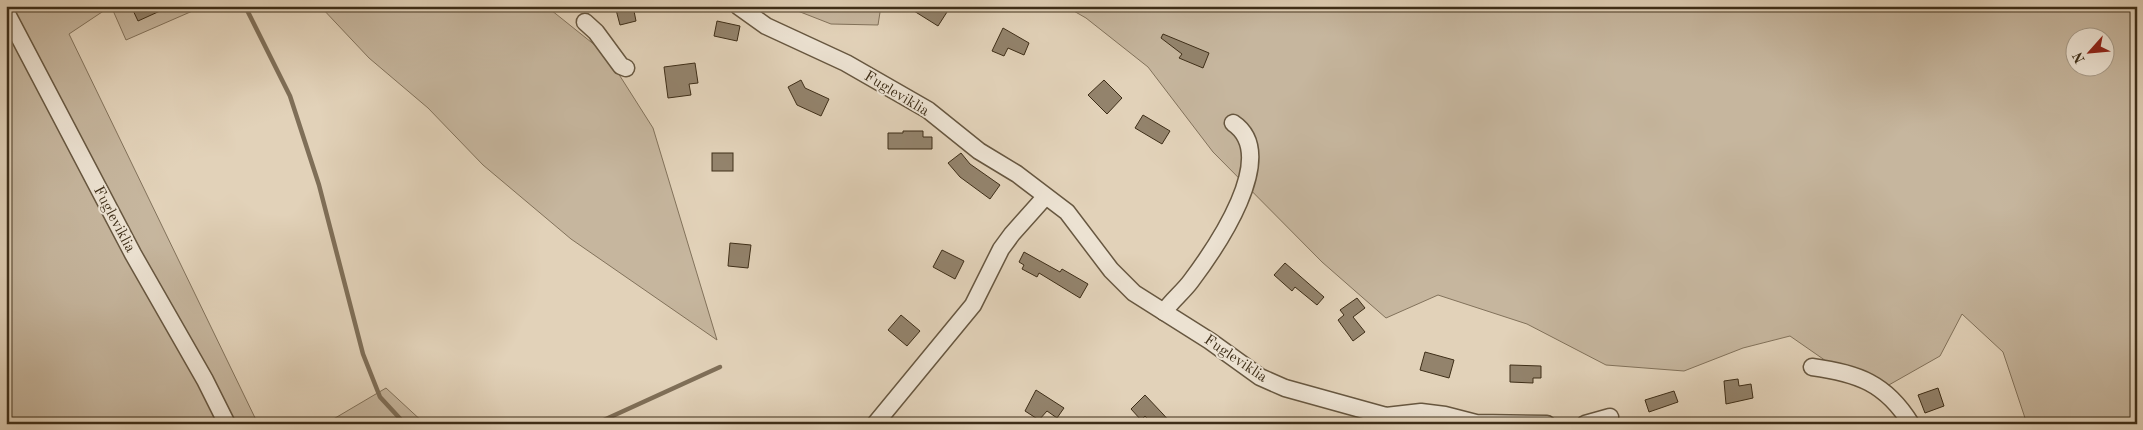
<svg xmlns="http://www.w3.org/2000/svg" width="2143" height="430" font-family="'Old Standard TT',serif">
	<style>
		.green { fill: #c6b69e; stroke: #82725b; fill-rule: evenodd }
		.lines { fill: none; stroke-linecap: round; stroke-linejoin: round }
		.stream { stroke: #7f6f58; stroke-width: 4.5 }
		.building { fill: #93836c; stroke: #3e2e18 }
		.minor-casing { stroke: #675740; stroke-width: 19 }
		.minor { stroke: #ece2d2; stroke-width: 16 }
		.labels { text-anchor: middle; stroke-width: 4; stroke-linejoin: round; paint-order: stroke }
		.street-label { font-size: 15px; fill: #3e2e18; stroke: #ece2d2 }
	</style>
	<rect width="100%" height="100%" fill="#e2d2b9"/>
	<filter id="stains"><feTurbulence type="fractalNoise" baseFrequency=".004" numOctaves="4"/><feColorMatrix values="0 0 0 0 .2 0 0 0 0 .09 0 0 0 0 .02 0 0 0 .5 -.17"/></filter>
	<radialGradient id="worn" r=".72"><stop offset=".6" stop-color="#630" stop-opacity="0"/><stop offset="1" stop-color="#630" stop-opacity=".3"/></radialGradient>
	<g class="green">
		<polygon points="6,6 204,6 126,40 111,6 69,34 258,424 6,424"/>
		<polygon points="320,6 546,6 606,54 653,128 717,340 571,239 483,165 428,108 369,58"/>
		<polygon points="785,6 881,6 878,25 831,24"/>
		<path d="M1065,6H2137V424H2027L2003,352L1962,314L1940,356L1880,390L1839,370L1790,336L1743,348L1684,371L1606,365L1527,324L1438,295L1386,318L1322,262L1213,152L1148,67L1086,18ZM2076,38H2106V68H2076Z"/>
		<polygon points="386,388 425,424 325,424"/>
	</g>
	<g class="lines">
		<g class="stream">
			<polyline points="245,6 290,96 319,185 363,354 380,397 405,424"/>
			<polyline points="595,424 720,367"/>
		</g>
	</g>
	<g class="building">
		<polygon points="131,6 171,6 138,21"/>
		<polygon points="615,6 633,6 636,21 620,25"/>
		<polygon points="906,6 938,6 947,12 938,26"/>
		<polygon points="717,21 740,26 737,41 714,36"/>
		<polygon points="1003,28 1029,43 1024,55 1008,48 1004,56 992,51"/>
		<polygon points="1163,34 1209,53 1203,68 1179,58 1182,54 1161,38"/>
		<polygon points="695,63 698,83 689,84 691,95 668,98 664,67"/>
		<polygon points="801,80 805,88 829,99 821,116 797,105 788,87"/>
		<polygon points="1104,80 1122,98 1107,114 1088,95"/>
		<polygon points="1143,115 1170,131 1162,144 1135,128"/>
		<polygon points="903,131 923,131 923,137 932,137 932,149 888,149 888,133 903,133"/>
		<rect x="712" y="153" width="21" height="18"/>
		<polygon points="961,153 970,164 1000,185 990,199 960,177 948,163"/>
		<polygon points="730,243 751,245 748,268 728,266"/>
		<polygon points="942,250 964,261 955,279 933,267"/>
		<polygon points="1024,252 1060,272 1062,269 1088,284 1080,298 1039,273 1037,277 1022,269 1024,265 1019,262"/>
		<polygon points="1285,263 1324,297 1317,305 1295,287 1292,291 1274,275"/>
		<polygon points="1357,298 1365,308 1353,317 1365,332 1353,341 1338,320 1344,315 1340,310"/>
		<polygon points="901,315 920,331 907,346 888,330"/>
		<polygon points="1425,352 1454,360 1449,378 1420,370"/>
		<polygon points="1510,365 1541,366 1541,378 1533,378 1533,383 1510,382"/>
		<polygon points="1738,379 1739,386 1751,384 1753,398 1726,404 1724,381"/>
		<polygon points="1938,388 1944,406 1925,413 1918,395"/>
		<polygon points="1036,390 1064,408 1057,418 1047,411 1039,420 1025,411"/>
		<polygon points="1674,391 1678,402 1649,412 1645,400"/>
		<polygon points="1145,395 1162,413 1172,424 1153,424 1145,416 1141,420 1131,409"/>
	</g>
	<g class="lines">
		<defs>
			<g id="minor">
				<polyline points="738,6 766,26 846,63 928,110 979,151 1017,174 1067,212 1111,270 1134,293 1210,341 1260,377 1285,388 1386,416 1421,412 1445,415 1476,423 1547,424"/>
				<polyline points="6,12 133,254 205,380 227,424"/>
				<polyline points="585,22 596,32 621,66 626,68"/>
				<path d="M1164,312C1171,301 1183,292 1191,281C1215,249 1281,155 1233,123"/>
				<path d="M1812,367C1857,373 1886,383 1911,424"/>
				<polyline points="875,424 973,305 1001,249 1012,234 1045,197"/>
				<polyline points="1585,424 1610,417"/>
			</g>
		</defs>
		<use href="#minor" class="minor-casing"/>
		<use href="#minor" class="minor"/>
	</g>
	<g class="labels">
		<g class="street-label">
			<text transform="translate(897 93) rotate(31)" y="5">Fugleviklia</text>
			<text transform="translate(115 219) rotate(62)" y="5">Fugleviklia</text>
			<text transform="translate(1236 358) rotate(34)" y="5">Fugleviklia</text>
		</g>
	</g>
	<rect width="2143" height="430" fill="none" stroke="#e2d2b9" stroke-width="25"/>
	<rect x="8" y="8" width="2128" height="415" fill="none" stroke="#3e2e18" stroke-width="2.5"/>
	<rect x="12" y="12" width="2118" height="405" fill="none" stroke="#3e2e18"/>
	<g transform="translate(2090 52) rotate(243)"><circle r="24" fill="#ece2d2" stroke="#a69a88"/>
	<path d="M0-4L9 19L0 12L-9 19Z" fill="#8f2418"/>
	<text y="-8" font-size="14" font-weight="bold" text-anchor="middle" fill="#3e2e18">N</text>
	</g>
	<rect width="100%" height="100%" filter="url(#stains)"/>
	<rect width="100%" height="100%" fill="url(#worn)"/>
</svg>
